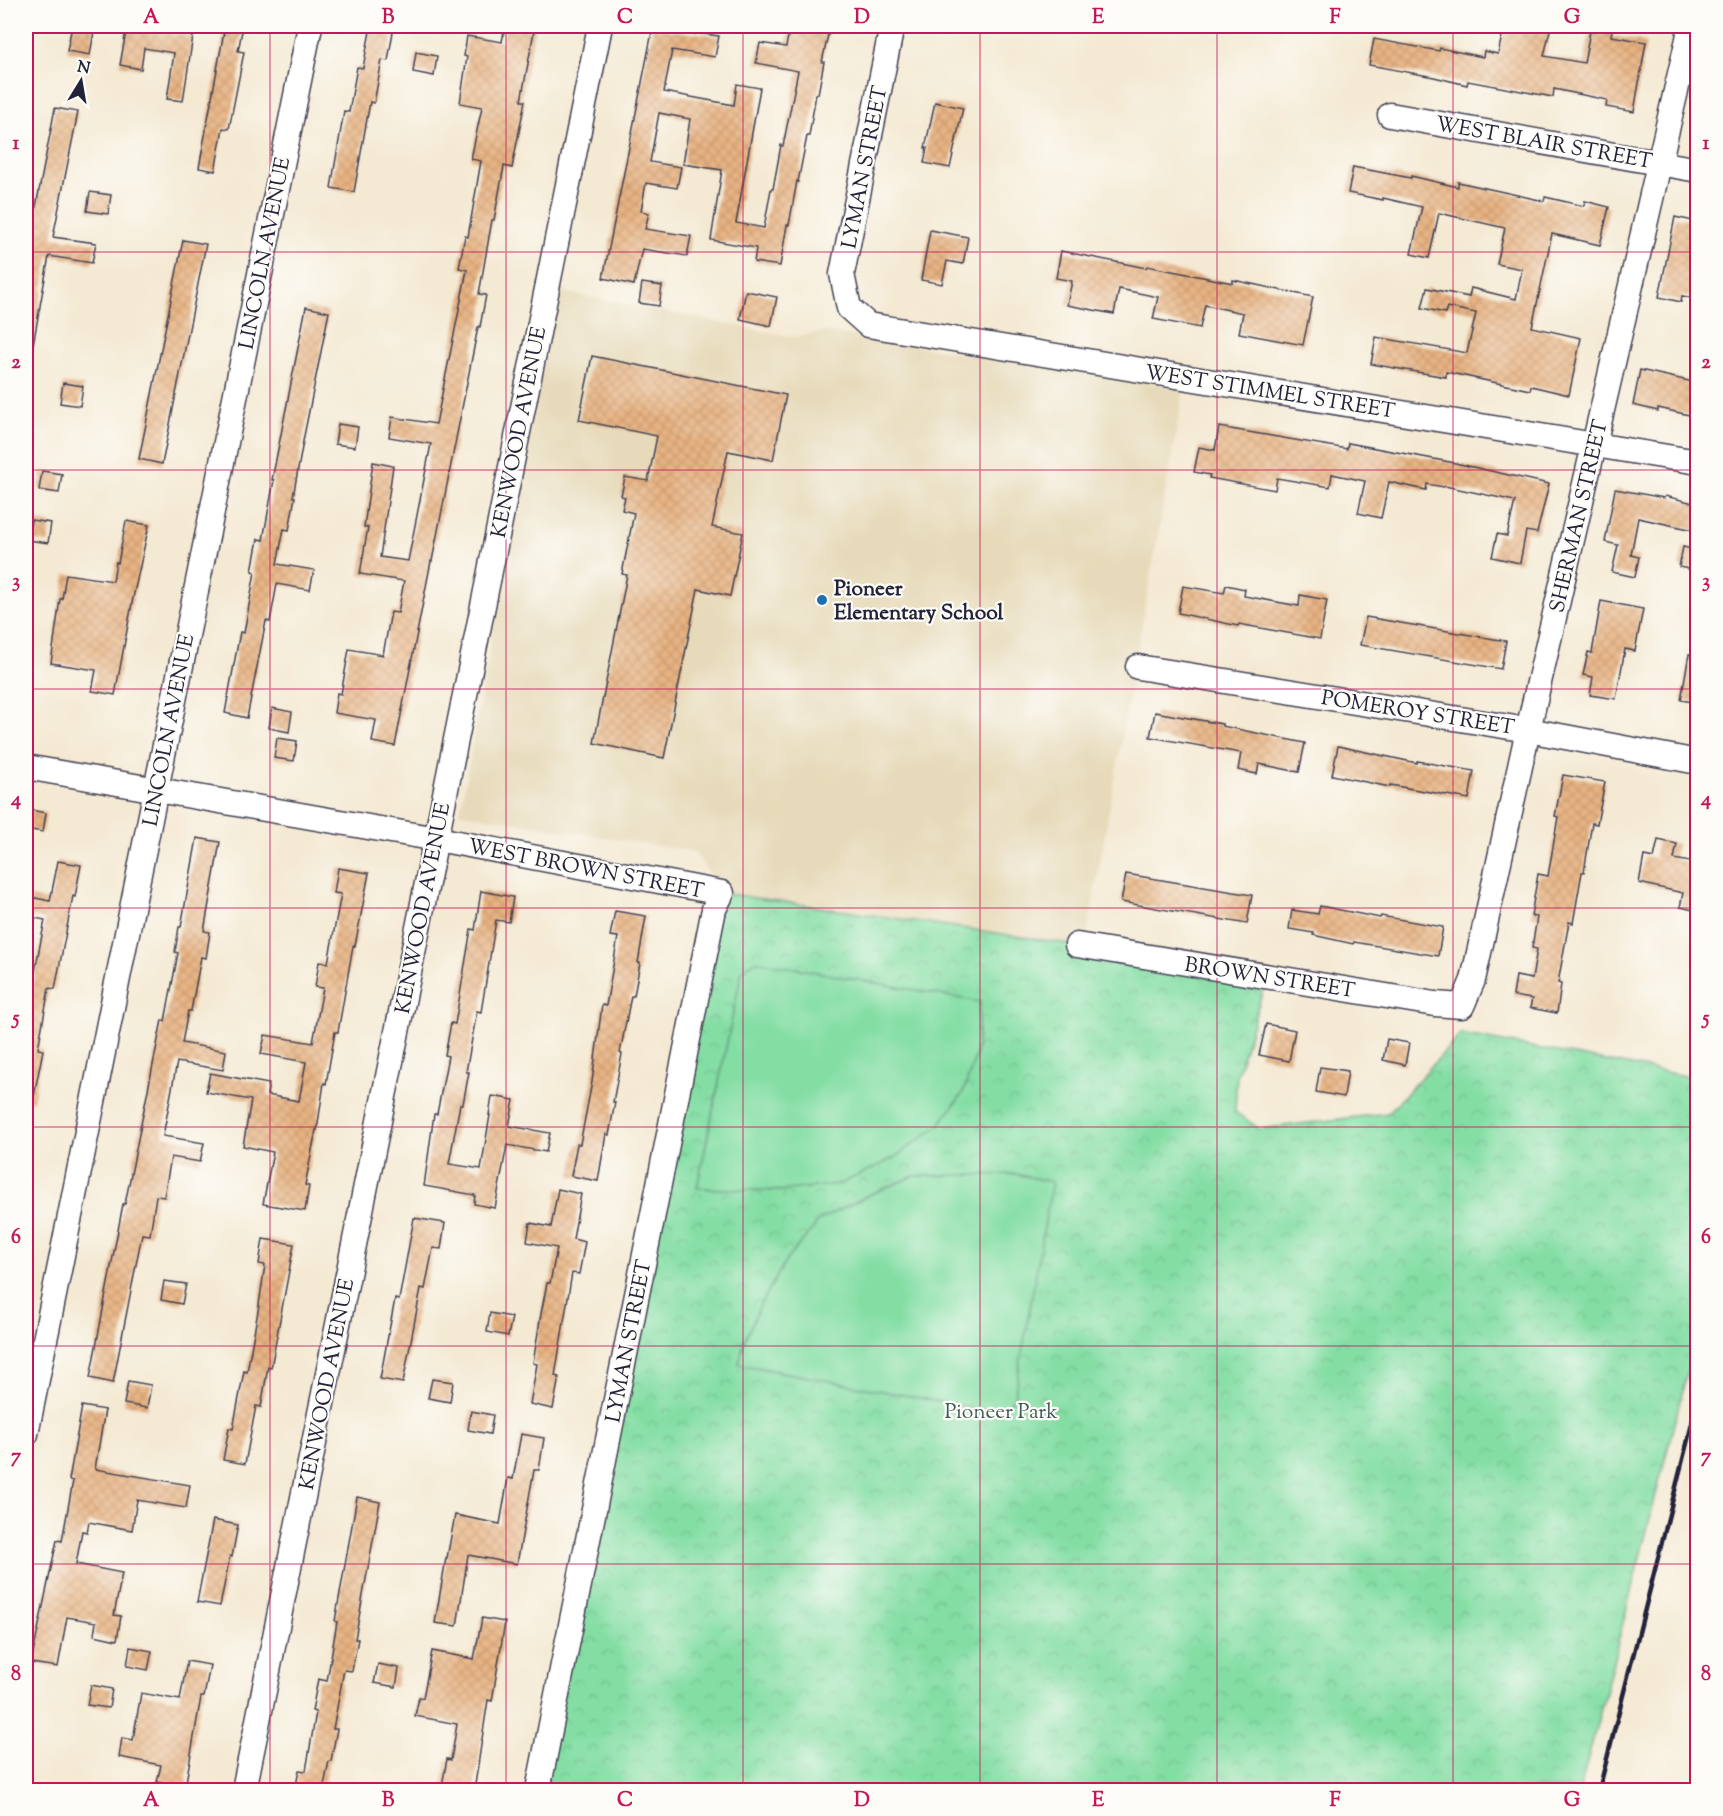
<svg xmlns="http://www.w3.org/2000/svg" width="1723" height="1816" font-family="'Sorts Mill Goudy',serif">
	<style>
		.built { fill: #e7daba }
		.park { fill: url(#park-crowns); stroke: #538070; stroke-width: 1.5 }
		.pitch { fill: #84dea4; stroke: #538070; stroke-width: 1.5 }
		.building { fill: url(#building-cross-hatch) }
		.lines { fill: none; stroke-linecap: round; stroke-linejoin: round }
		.minor-casing { stroke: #424052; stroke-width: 27 }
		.minor { stroke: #fff; stroke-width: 24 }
		.rail { stroke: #22223b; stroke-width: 4.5 }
		.grid { fill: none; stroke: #c2185b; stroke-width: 1.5; stroke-opacity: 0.55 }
		.poi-dot { fill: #1f6fb2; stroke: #fdfcf7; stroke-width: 2 }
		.labels { text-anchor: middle; stroke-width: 4.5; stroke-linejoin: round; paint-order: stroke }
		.street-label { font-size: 21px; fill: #22223b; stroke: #fdfcf7 }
		.poi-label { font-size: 21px; font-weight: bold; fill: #22223b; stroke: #fdfcf7; text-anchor: start }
		.park-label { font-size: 21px; fill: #3f5a5a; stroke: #fdfcf7 }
		.neatline { fill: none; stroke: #c2185b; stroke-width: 2 }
		.grid-label { font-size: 20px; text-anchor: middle; font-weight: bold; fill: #c2185b }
	</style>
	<defs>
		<pattern id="park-crowns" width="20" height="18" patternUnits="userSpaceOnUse" patternTransform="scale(1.5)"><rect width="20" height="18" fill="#84dea4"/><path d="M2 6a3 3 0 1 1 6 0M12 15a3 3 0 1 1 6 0" fill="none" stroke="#72be8e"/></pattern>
		<pattern id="building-cross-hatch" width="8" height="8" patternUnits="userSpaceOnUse" patternTransform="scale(1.5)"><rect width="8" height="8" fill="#e8b382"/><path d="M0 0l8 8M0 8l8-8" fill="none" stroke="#c79a71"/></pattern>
	</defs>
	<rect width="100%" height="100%" fill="#fdfcf7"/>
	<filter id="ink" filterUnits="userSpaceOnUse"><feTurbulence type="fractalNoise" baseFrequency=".0167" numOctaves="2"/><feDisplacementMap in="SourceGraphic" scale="12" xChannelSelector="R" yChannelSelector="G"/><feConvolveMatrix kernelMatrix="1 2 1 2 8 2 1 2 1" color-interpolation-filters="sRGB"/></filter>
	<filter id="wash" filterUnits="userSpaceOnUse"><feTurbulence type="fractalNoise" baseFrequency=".008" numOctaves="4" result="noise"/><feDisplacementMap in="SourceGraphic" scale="24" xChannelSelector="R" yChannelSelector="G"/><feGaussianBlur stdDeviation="1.35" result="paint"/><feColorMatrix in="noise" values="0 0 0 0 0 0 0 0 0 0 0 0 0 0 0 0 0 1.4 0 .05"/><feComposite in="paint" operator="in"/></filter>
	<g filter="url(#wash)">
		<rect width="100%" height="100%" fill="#f4e9d3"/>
		<polygon class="built" points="553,290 794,337 825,332 1184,388 1085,946 722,893 695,852 460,813"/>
		<polygon class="park" points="722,893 1077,945 1267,977 1237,1075 1235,1112 1260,1129 1388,1113 1461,1034 1697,1078 1697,1335 1580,1790 538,1790"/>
		<g class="pitch">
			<polygon points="756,961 980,1002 976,1054 963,1093 939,1125 894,1158 840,1184 779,1191 697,1188 742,970"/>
			<polygon points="1016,1174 1052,1182 1014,1398 999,1413 739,1364 744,1342 761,1303 787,1259 821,1219 871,1194 914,1176"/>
		</g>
		<g id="blocks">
			<g class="building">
				<polygon points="72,26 95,26 90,55 67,51"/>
				<polygon points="127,26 152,26 151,29 193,36 183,101 167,99 174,53 144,48 141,69 120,65"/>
				<polygon points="225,26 243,26 238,51 244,52 229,129 223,128 215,171 199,168"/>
				<polygon points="371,26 394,26 388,61 382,60 374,103 370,102 354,192 331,188 344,111 349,112 357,67 363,68"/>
				<polygon points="505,26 535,26 521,101 525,101 512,168 504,166 494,220 492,220 479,294 486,295 480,327 478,327 432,561 431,561 395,746 372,742 376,720 334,713 337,693 341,694 349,649 383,655 391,612 398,613 404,581 360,574 368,527 364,527 373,462 393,466 380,557 408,561 431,444 389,437 392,417 436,424 467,270 459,268 465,236 468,237 481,161 471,159 482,107 460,103 467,57 464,56 467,36 502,42"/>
				<polygon points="790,26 830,26 822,62 824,62 818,94 816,94 809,136 807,136 798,182 797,181 789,225 787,225 780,266 754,262 756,248 711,240 722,170 683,164 690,119 659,113 650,162 681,167 677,188 646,183 641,211 649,213 645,229 691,236 687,256 642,249 634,285 603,278 653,27 696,34 696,33 719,36 715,57 672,50 664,92 734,105 737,84 760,88 736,223 764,228 771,189 773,189 781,145 783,146 798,71 756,63 760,43 786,47"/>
				<polygon points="1504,26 1551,26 1544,56 1584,63 1591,26 1612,30 1611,36 1646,42 1634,112 1606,107 1607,100 1554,89 1553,97 1468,81 1467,85 1434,77 1369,65 1374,39 1439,51 1440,48 1483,57 1484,51 1498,54"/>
				<polygon points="416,52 437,56 434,76 413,72"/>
				<polygon points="935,102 963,108 950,168 924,163 927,148 925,148"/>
				<polygon points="55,108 78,112 53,237 96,243 92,263 49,256 33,345 26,344 26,258"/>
				<polygon points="1353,167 1411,178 1411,176 1458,187 1458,182 1544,201 1545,197 1584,206 1585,201 1609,207 1600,245 1552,234 1532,327 1581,338 1569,395 1531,386 1530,390 1446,372 1446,377 1371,364 1376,337 1467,353 1476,313 1447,307 1445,313 1422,308 1427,288 1469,297 1471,288 1516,299 1522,269 1497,264 1505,228 1439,213 1429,258 1411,254 1422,207 1383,198 1383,200 1348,193"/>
				<polygon points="90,192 111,195 108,214 87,211"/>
				<polygon points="1675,217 1698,222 1698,299 1682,296 1681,302 1659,297"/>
				<polygon points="930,230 968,237 963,264 947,261 942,284 921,280"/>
				<polygon points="183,240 206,244 162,464 139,459"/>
				<polygon points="1061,251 1146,268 1147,266 1233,283 1233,280 1313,297 1303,345 1239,333 1243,313 1205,305 1200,328 1153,319 1158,297 1119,289 1114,314 1067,305 1072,281 1056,278"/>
				<polygon points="642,283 662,286 659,306 639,303"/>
				<polygon points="746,291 777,297 771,326 740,319"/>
				<polygon points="306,307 329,312 304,436 293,497 295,497 289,530 284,529 277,564 314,570 310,590 277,584 270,622 266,621 247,718 225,713 240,632 244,633 255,572 252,571 258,539 263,540 274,480 272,480"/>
				<polygon points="592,356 786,395 773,460 728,451 712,527 743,533 730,596 698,589 664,758 594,743 627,575 622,574 634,513 622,510 625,497 621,496 625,477 648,481 657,436 579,420"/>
				<polygon points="1640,370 1698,383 1698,417 1658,408 1658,411 1633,405"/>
				<polygon points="63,383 83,386 80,406 60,403"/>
				<polygon points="338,424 358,427 355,447 335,444"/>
				<polygon points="1219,427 1347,449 1348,443 1455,463 1549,484 1537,533 1526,531 1520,563 1492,557 1497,534 1507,536 1515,501 1445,486 1444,487 1427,484 1426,490 1389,482 1381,518 1358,513 1365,481 1332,474 1330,487 1277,478 1275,490 1209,478 1210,475 1194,472 1199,447 1215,450"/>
				<polygon points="42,471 62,474 59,493 39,490"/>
				<polygon points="1615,489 1664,498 1665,496 1698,504 1698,531 1638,518 1631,555 1639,557 1635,577 1612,572 1618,545 1605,542"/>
				<polygon points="31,520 51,523 48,543 28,540"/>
				<polygon points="126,521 149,525 133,598 115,695 92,691 96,670 51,663 60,599 62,599 66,574 113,581 116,562 118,563"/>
				<polygon points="1683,547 1698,550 1698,571 1679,567"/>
				<polygon points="1226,585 1245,589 1244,596 1299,606 1300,595 1327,600 1320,639 1239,624 1238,626 1178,613 1183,586 1224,593"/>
				<polygon points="1601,601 1643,609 1635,651 1625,649 1616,699 1590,695 1593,677 1583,675 1588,652 1592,653"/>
				<polygon points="1366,617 1506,641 1501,669 1360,645"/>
				<polygon points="1689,654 1698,655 1698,703 1681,700"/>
				<polygon points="272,708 292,712 289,732 269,728"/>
				<polygon points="1155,712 1222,724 1222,726 1305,743 1299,772 1259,764 1257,774 1238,770 1241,753 1150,737"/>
				<polygon points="277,738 297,741 294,761 274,758"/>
				<polygon points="1338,746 1417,763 1417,761 1474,771 1469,799 1390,785 1390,787 1332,775"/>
				<polygon points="1563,775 1605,782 1597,824 1592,823 1584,872 1582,872 1573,923 1569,922 1558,983 1561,984 1557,1013 1530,1008 1532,999 1513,996 1516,976 1532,979 1537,949 1532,948 1537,917 1531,916 1538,874 1548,876 1558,817 1555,816"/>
				<polygon points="26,809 46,813 43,832 26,829"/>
				<polygon points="197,838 220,842 204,931 210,932 206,958 201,957 191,1011 188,1011 182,1043 226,1051 223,1070 177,1062 163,1136 204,1143 200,1162 171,1157 164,1197 156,1196 150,1235 142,1234 113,1383 90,1378 123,1204 125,1204 162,1020 165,1021 178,953 175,952 179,927 181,927"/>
				<polygon points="1658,840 1677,844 1674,859 1690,862 1691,858 1698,858 1698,911 1680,907 1683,893 1639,883 1644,856 1654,858"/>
				<polygon points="58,861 81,865 75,897 73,896 55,989 49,988 38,1049 43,1050 33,1101 26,1101 26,1000 29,1001 45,920 26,916 26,896 50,901"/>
				<polygon points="338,868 369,873 355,946 353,946 338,1032 335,1032 326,1084 324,1083 317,1130 316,1130 305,1185 309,1186 305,1211 263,1204 273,1152 243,1146 251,1100 206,1092 210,1073 269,1084 267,1095 299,1101 306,1062 261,1054 265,1035 313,1043 323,988 315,987 319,962 328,963 341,894 334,893"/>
				<polygon points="1126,874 1252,895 1247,924 1121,902"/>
				<polygon points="481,891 513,897 509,922 496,920 481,1012 477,1011 466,1072 469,1072 463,1104 460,1104 449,1164 481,1169 490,1115 489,1115 492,1096 514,1100 509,1126 550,1133 546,1152 507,1145 495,1208 474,1204 475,1195 424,1186 434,1114 437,1114 448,1056 445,1055 451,1023 455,1024 471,929 475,930"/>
				<polygon points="1320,906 1380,918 1381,916 1443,927 1438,956 1354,942 1353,944 1313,935 1314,933 1289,929 1292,910 1318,914"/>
				<polygon points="615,911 646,916 638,963 640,963 634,996 631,996 620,1053 622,1054 613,1102 615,1102 609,1135 606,1134 598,1181 571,1176 577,1144 580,1144 592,1082 602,1005 606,1006 618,937 610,936"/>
				<polygon points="1266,1024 1295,1030 1289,1061 1259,1055"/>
				<polygon points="1387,1039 1409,1043 1405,1065 1383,1060"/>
				<polygon points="1320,1067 1348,1071 1344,1097 1316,1092"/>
				<polygon points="558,1189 581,1194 573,1239 585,1242 579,1274 572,1273 555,1376 559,1377 553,1409 530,1404 537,1364 533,1363 541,1314 547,1283 550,1283 557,1248 527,1242 530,1223 551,1227"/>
				<polygon points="414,1218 445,1223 441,1249 433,1248 425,1289 421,1288 403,1383 380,1379 395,1299 399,1300"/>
				<polygon points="263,1239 294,1244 271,1368 268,1367 261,1407 256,1406 245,1464 223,1460 229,1428 233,1429 244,1371 247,1372 258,1311 265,1265 259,1264"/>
				<polygon points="164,1281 186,1284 182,1304 161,1300"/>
				<polygon points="490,1313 512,1317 508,1336 487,1332"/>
				<polygon points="432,1379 453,1382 450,1402 428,1398"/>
				<polygon points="128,1381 151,1385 147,1408 124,1404"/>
				<polygon points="82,1406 105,1410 95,1469 190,1485 186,1508 137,1500 132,1530 89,1522 87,1532 82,1531 76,1564 122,1573 114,1615 121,1616 117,1640 94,1635 96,1622 67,1617 58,1667 31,1663 57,1540 62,1541 73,1481 69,1480"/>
				<polygon points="471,1411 493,1415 490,1434 468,1430"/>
				<polygon points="521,1434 544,1438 539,1470 534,1470 517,1564 468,1555 457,1626 435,1623 446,1558 447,1558 455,1515 500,1524 508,1478 513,1479"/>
				<polygon points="357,1497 380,1502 355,1639 358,1639 352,1671 344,1670 333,1729 337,1729 331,1761 329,1761 323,1791 295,1791 299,1770 306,1771 316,1712 312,1711 318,1679 327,1681 337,1622 335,1621"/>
				<polygon points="213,1520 238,1525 232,1557 230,1556 220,1606 197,1602"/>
				<polygon points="482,1618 505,1622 492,1701 488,1700 474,1791 441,1791 447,1759 451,1760 457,1724 415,1716 419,1697 423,1698 432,1651 474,1659"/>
				<polygon points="130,1647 152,1651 148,1670 127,1666"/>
				<polygon points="187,1661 210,1665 204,1697 201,1697 185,1788 157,1782 161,1765 119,1757 122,1738 133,1740 141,1693 180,1700"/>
				<polygon points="378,1664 399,1668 396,1687 374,1683"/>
				<polygon points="91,1685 112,1689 109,1708 87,1705"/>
			</g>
		</g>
	</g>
	<g filter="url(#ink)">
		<use href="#blocks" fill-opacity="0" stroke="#424052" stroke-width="1.5"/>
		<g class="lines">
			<defs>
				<g id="minor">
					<polyline points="892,26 842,274 849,308 868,325 1698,462"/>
					<polyline points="1390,115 1698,170"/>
					<polyline points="1138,667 1528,730 1698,762"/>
					<polyline points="26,767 437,839 722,893 714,909 538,1790"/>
					<polyline points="1077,945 1435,1004 1462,1006 1473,980 1528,730 1691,26"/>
					<polyline points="26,1434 310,26"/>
					<polyline points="244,1790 600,26"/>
				</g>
			</defs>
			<use href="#minor" class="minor-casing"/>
			<use href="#minor" class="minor"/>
			<polyline class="rail" points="1599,1790 1698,1400"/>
		</g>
	</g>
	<path class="grid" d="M270,26V1790M506,26V1790M743,26V1790M980,26V1790M1217,26V1790M1453,26V1790M26,252H1698M26,470H1698M26,689H1698M26,908H1698M26,1127H1698M26,1346H1698M26,1564H1698"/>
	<circle class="poi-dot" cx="822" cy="600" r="6"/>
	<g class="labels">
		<g class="street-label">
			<text transform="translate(1544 142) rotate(10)" y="7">WEST BLAIR STREET</text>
			<text transform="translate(864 167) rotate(-79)" y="7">LYMAN STREET</text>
			<text transform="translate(264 253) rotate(-79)" y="7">LINCOLN AVENUE</text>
			<text transform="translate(1270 391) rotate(9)" y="7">WEST STIMMEL STREET</text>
			<text transform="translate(518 432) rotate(-79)" y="7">KENWOOD AVENUE</text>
			<text transform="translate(1578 516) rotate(-77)" y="7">SHERMAN STREET</text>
			<text transform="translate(1418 712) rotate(9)" y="7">POMEROY STREET</text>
			<text transform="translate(168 730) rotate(-79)" y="7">LINCOLN AVENUE</text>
			<text transform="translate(586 868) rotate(11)" y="7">WEST BROWN STREET</text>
			<text transform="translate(422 908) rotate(-79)" y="7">KENWOOD AVENUE</text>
			<text transform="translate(1270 977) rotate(9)" y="7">BROWN STREET</text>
			<text transform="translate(628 1341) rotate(-79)" y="7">LYMAN STREET</text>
			<text transform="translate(326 1384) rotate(-79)" y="7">KENWOOD AVENUE</text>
		</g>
		<g class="poi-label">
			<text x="834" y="595">Pioneer<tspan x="834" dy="24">Elementary School</tspan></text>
		</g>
		<g class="park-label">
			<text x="1001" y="1418">Pioneer Park</text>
		</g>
	</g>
	<rect width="1723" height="1816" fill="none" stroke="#fdfcf7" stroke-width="66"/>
	<g transform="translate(81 81) rotate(11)" stroke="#fdfcf7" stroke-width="4.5" paint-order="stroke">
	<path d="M0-4.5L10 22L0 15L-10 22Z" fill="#22223b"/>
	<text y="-9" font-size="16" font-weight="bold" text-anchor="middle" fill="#22223b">N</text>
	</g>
	<rect x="33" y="33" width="1657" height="1750" class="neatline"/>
	<g class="grid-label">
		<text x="151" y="23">A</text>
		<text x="388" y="23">B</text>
		<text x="625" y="23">C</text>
		<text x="862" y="23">D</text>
		<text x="1098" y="23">E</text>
		<text x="1335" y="23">F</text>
		<text x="1572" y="23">G</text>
		<text x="16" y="149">1</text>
		<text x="1706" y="149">1</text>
		<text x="16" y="368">2</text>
		<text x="1706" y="368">2</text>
		<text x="16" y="587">3</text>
		<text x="1706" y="587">3</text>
		<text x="16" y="805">4</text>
		<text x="1706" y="805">4</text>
		<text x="16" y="1024">5</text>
		<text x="1706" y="1024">5</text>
		<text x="16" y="1243">6</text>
		<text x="1706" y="1243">6</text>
		<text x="16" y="1462">7</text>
		<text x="1706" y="1462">7</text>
		<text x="16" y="1680">8</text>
		<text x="1706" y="1680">8</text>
		<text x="151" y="1806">A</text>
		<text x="388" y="1806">B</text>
		<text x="625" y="1806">C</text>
		<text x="862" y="1806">D</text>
		<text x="1098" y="1806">E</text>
		<text x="1335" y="1806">F</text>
		<text x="1572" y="1806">G</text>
	</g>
</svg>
